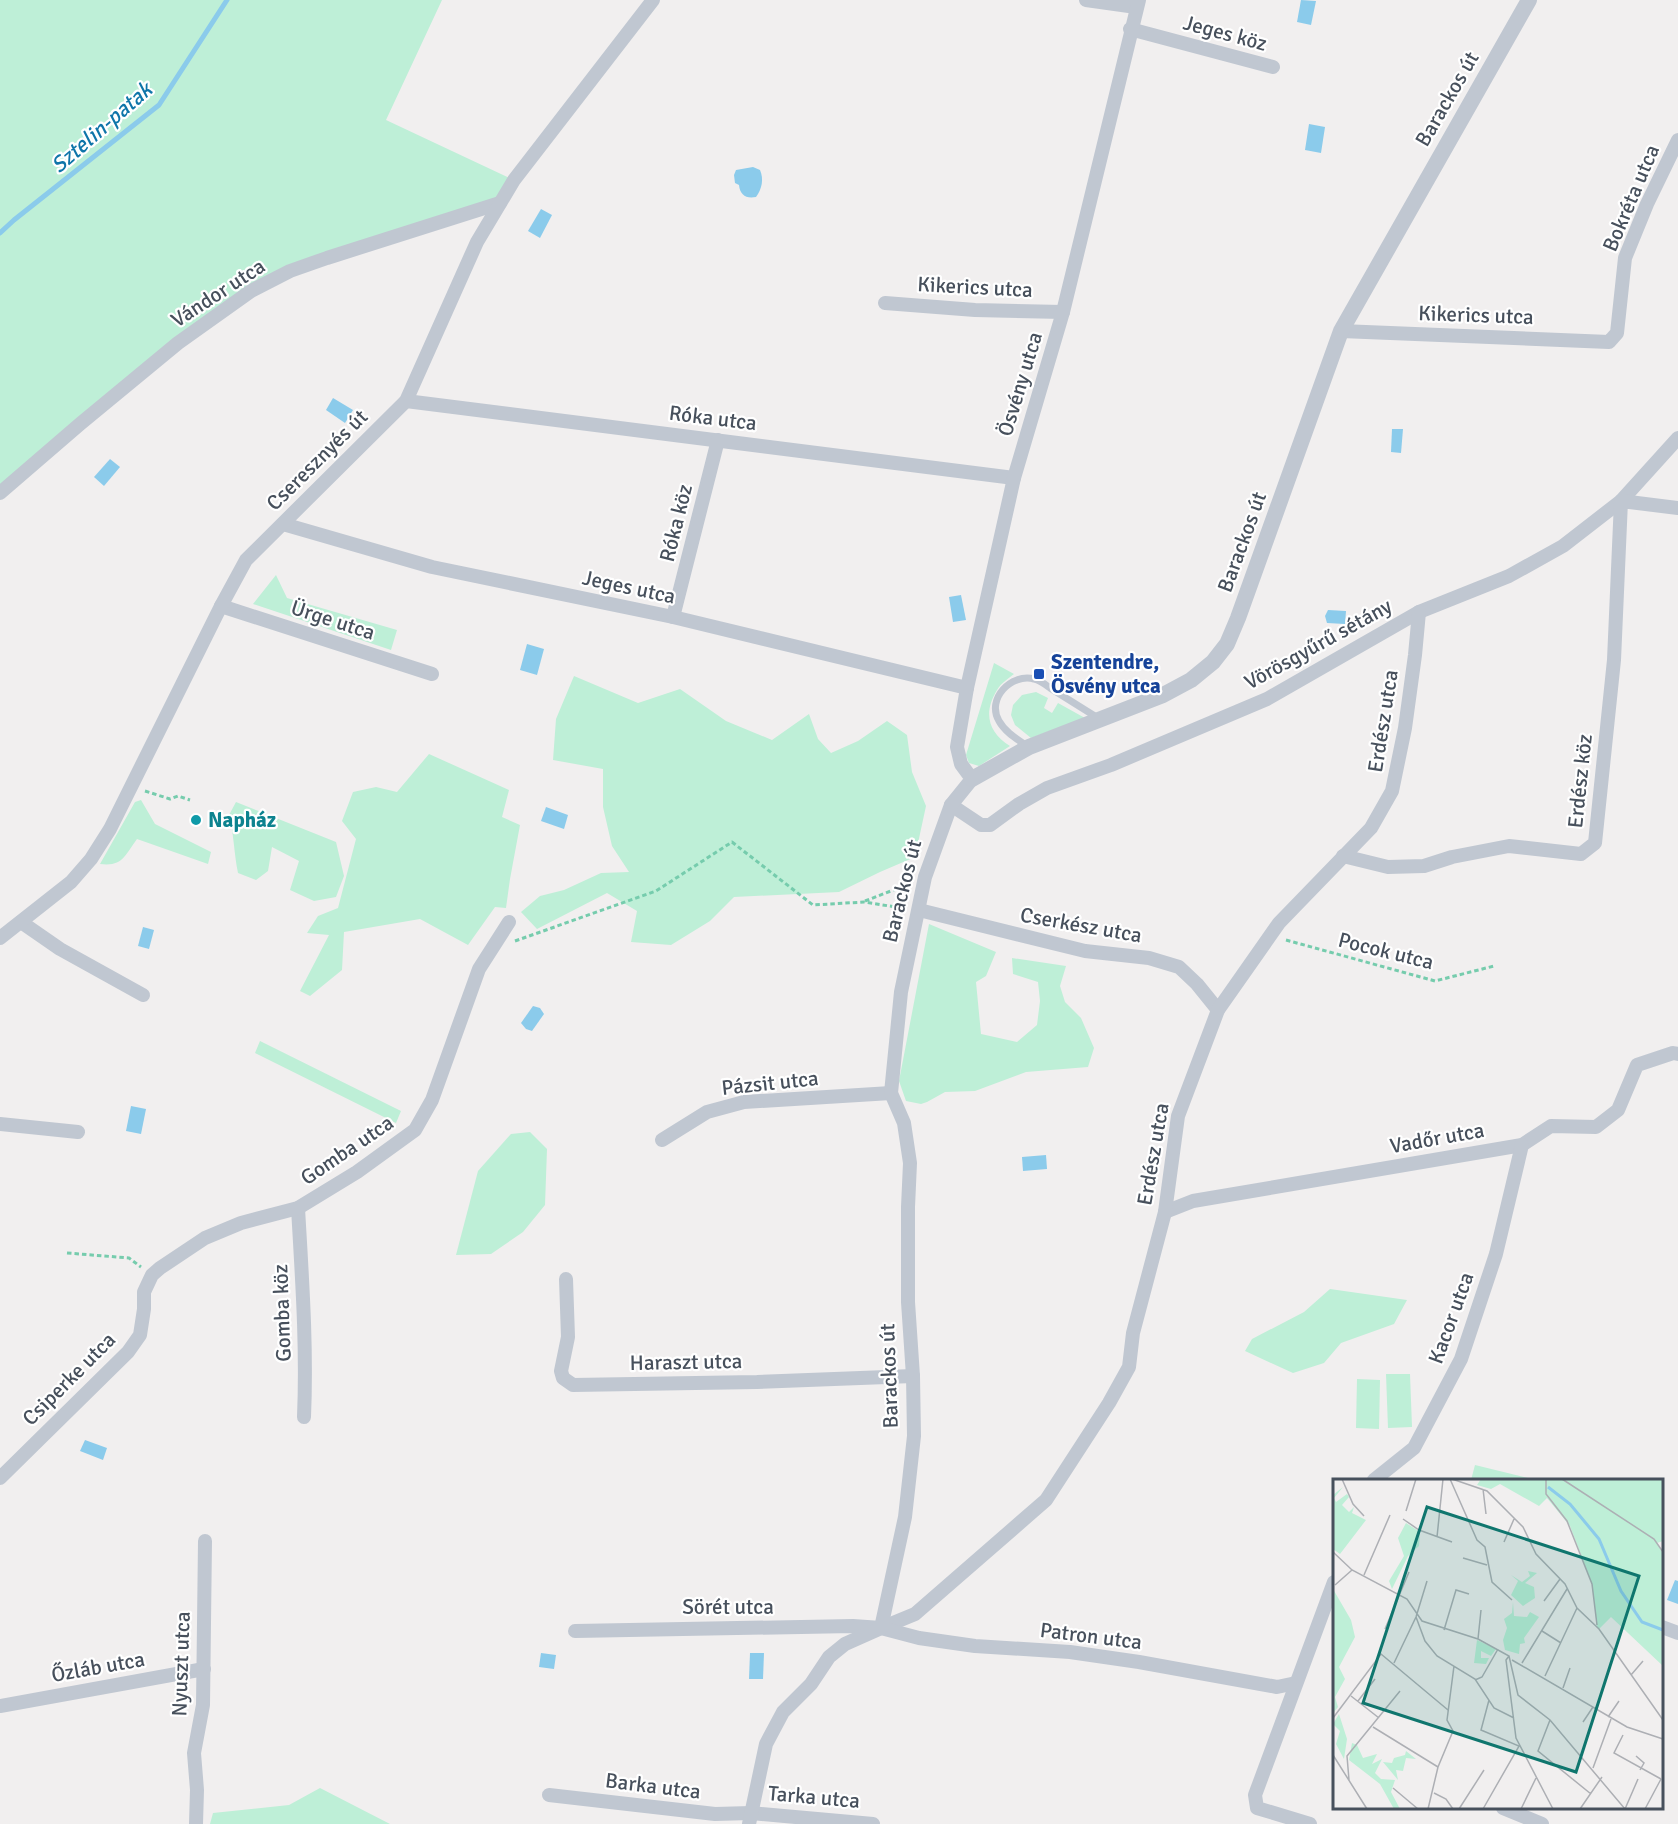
<svg xmlns="http://www.w3.org/2000/svg" width="1678" height="1824" font-family="Signika,sans-serif">
	<style>
		.green { fill: #beefd7 }
		.water { fill: #8bcbeb }
		.lines { fill: none; stroke-linecap: round; stroke-linejoin: round }
		.stream { stroke: #8bcbeb; stroke-width: 5 }
		.path { stroke: #76ccad; stroke-width: 3; stroke-dasharray: 4.5 3; stroke-linecap: butt }
		.service { stroke: #c0c7d1; stroke-width: 7 }
		.minor { stroke: #c0c7d1; stroke-width: 14 }
		.tertiary { stroke: #c0c7d1; stroke-width: 16 }
		.transit-dot { fill: #1a4fb4; stroke: #fff; stroke-width: 2 }
		.culture-dot { fill: #0f9aa8; stroke: #fff; stroke-width: 2 }
		.labels { text-anchor: middle; stroke-width: 4.5; stroke-linejoin: round; paint-order: stroke }
		.street-label { font-size: 21px; fill: #47505c; stroke: #fff }
		.transit-label { font-size: 21px; font-weight: bold; fill: #164399; stroke: #fff; text-anchor: start }
		.culture-label { font-size: 21px; font-weight: bold; fill: #0d838f; stroke: #fff; text-anchor: start }
		.water-label { font-size: 22px; font-style: italic; fill: #0e75a9; stroke: #fff }
		.inset-river { fill: none; stroke: #8bcbeb; stroke-width: 3 }
		.inset-road { fill: none; stroke: #adafb4; stroke-width: 1.5 }
		.view { fill: #0f766e; fill-opacity: 0.15; stroke: #0f766e; stroke-width: 3 }
		.inset-edge { fill: none; stroke: #47505c; stroke-width: 3 }
	</style>
	<rect width="100%" height="100%" fill="#f1efef"/>
	<g class="green">
		<polygon points="0,0 442,0 386,120 514,180 500,203 251,291 0,493"/>
		<polygon points="276,575 287,598 397,630 391,650 253,604"/>
		<path d="M994,663L1014,674C1009,678 1001,683 997,690C983,713 988,732 1010,746L979,766L969,763L966,755Z"/>
		<polygon points="574,676 638,703 680,689 726,721 772,740 809,714 818,739 831,753 858,741 887,721 907,735 912,772 926,806 915,857 880,872 839,892 734,897 710,921 671,945 631,942 637,911 607,893 537,929 521,912 540,896 564,890 601,873 629,872 612,846 603,807 603,769 553,760 556,719"/>
		<polygon points="1036,692 1048,698 1044,708 1052,713 1058,703 1085,718 1031,738 1015,725 1011,715 1013,705 1022,695"/>
		<polygon points="429,754 509,790 502,817 520,825 510,879 506,908 495,907 468,945 420,919 344,932 342,970 310,996 300,991 329,935 307,933 318,916 338,908 356,839 342,821 353,792 376,787 397,792"/>
		<path d="M141,800L155,824L211,852L208,864L137,839C125,855 123,867 100,864L135,802Z"/>
		<path d="M236,802L336,842L344,876L336,897L314,901L290,890L299,861L272,847L268,871L256,880L238,873C234,854 234,834 229,815Z"/>
		<polygon points="929,924 996,952 986,976 976,982 981,1034 1017,1042 1037,1025 1040,1001 1038,982 1013,974 1012,958 1066,966 1060,986 1065,1002 1081,1018 1094,1048 1088,1067 1026,1072 975,1091 945,1092 927,1102 921,1104 906,1101 899,1081"/>
		<polygon points="260,1041 401,1111 396,1123 255,1053"/>
		<polygon points="530,1132 547,1149 545,1205 523,1232 491,1254 456,1255 478,1171 511,1134"/>
		<polygon points="1330,1289 1407,1300 1394,1324 1341,1343 1324,1363 1293,1373 1245,1351 1252,1339 1304,1312"/>
		<polygon points="1386,1374 1410,1374 1412,1427 1388,1428"/>
		<polygon points="1357,1379 1380,1380 1379,1429 1356,1428"/>
		<polygon points="1475,1465 1536,1480 1471,1480"/>
		<polygon points="320,1788 390,1824 210,1824 213,1813 289,1805"/>
	</g>
	<g class="water">
		<polygon points="1301,0 1316,1 1311,25 1297,22"/>
		<polygon points="1309,124 1325,127 1321,153 1305,150"/>
		<path d="M753,167L760,170C764,179 762,189 756,197C746,199 740,195 739,185L735,183L734,175L736,170Z"/>
		<polygon points="541,209 552,215 540,238 528,231"/>
		<polygon points="333,398 353,410 345,423 326,410"/>
		<polygon points="1392,429 1403,429 1401,453 1391,452"/>
		<polygon points="110,459 120,467 104,486 94,477"/>
		<polygon points="961,595 966,620 953,622 949,597"/>
		<polygon points="1328,610 1346,611 1345,624 1327,623 1325,616"/>
		<polygon points="527,644 544,649 537,675 520,670"/>
		<polygon points="546,807 568,815 564,829 541,821"/>
		<polygon points="143,927 154,930 149,949 138,946"/>
		<polygon points="533,1006 540,1008 544,1014 532,1031 526,1029 521,1023"/>
		<polygon points="131,1106 146,1109 141,1134 126,1131"/>
		<polygon points="1046,1155 1047,1169 1023,1171 1022,1157"/>
		<polygon points="85,1440 107,1448 103,1460 80,1451"/>
		<polygon points="1675,1580 1678,1581 1678,1604 1667,1600"/>
		<polygon points="541,1653 556,1655 554,1669 539,1667"/>
		<polygon points="750,1653 764,1653 763,1679 749,1679"/>
	</g>
	<g class="lines">
		<polyline class="stream" points="0,233 14,220 159,105 227,0"/>
		<g class="path">
			<polyline points="145,791 170,799 178,796 190,800"/>
			<polyline points="865,901 909,884"/>
			<polyline points="1286,940 1435,981 1494,966"/>
			<polyline points="515,941 656,891 732,842 813,905 864,902 902,908"/>
			<polyline points="67,1253 129,1258 141,1267"/>
		</g>
		<path class="service" d="M1027,746C1017,739 1005,732 999,721C986,699 1011,673 1034,679C1040,680 1046,685 1050,688C1066,698 1082,708 1098,718"/>
		<g class="minor">
			<polyline points="1086,0 1136,7"/>
			<polyline points="1130,29 1273,67"/>
			<polyline points="885,303 975,310 1063,312"/>
			<polyline points="1341,331 1609,342 1617,333 1625,258 1647,204 1678,140"/>
			<polyline points="406,401 1014,478"/>
			<polyline points="0,493 80,424 178,343 251,291 290,271 327,258 500,203"/>
			<polyline points="283,524 432,567 673,617 967,688"/>
			<polyline points="221,606 432,674"/>
			<polyline points="673,617 718,440"/>
			<polyline points="951,805 981,825 990,825 1019,804 1047,788 1111,765 1267,699 1419,612 1509,576 1563,546 1621,501 1678,438"/>
			<polyline points="1343,856 1388,867 1424,866 1452,857 1509,846 1581,854 1595,843 1614,660 1621,501 1678,508"/>
			<polyline points="919,910 1085,951 1149,958 1179,967 1197,984 1218,1010"/>
			<polyline points="21,922 60,949 143,995"/>
			<polyline points="0,938 71,882 91,859 110,829 221,606 246,560 406,401 477,242 514,180 653,0"/>
			<polyline points="0,1124 78,1132"/>
			<polyline points="662,1140 707,1112 744,1102 891,1093"/>
			<path d="M298,1208C302,1278 307,1347 304,1417"/>
			<polyline points="1165,1212 1193,1201 1522,1145 1551,1126 1596,1127 1618,1110 1637,1065 1673,1053 1678,1054"/>
			<polyline points="566,1279 568,1337 561,1371 563,1378 573,1385 757,1382 913,1376"/>
			<polyline points="0,1478 128,1352 140,1335 144,1309 144,1292 152,1275 160,1268 205,1238 241,1223 298,1208 357,1172 415,1130 432,1100 479,969 509,922"/>
			<polyline points="1374,1480 1414,1448 1461,1359 1496,1254 1522,1145"/>
			<polyline points="1662,1627 1678,1633"/>
			<polyline points="881,1628 915,1614 1046,1500 1109,1403 1129,1367 1133,1333 1165,1212 1178,1116 1215,1018 1218,1010 1279,923 1371,828 1392,791 1405,728 1415,655 1419,612"/>
			<polyline points="575,1631 853,1626 881,1628 919,1638 975,1646 1070,1652 1139,1662 1277,1687 1296,1683"/>
			<polyline points="0,1706 204,1669"/>
			<polyline points="549,1795 715,1814 751,1813 873,1824"/>
			<polyline points="1503,1808 1542,1824"/>
			<polyline points="196,1824 197,1790 194,1753 203,1705 205,1541"/>
			<polyline points="749,1824 766,1744 783,1712 811,1684 829,1657 845,1644 881,1628 905,1517 914,1436 913,1376 908,1302 908,1207 910,1163 904,1123 891,1093 901,992 925,877 951,805 972,779 961,764 957,747 967,688 1014,478 1063,312 1139,0"/>
			<polyline points="1310,1824 1257,1808 1255,1795 1334,1582"/>
		</g>
		<polyline class="tertiary" points="972,779 1029,747 1163,695 1191,680 1213,662 1227,644 1238,618 1341,331 1529,0"/>
	</g>
	<rect class="transit-dot" x="1033" y="668" width="12" height="12" rx="3"/>
	<circle class="culture-dot" cx="196" cy="820" r="6"/>
	<g class="labels">
		<g class="street-label">
			<text transform="translate(1225 33) rotate(15)" y="7">Jeges köz</text>
			<text transform="translate(1447 99) rotate(-60)" y="7">Barackos út</text>
			<text transform="translate(1631 198) rotate(-67)" y="7">Bokréta utca</text>
			<text transform="translate(975 287) rotate(3)" y="7">Kikerics utca</text>
			<text transform="translate(218 293) rotate(-33)" y="7">Vándor utca</text>
			<text transform="translate(1476 315) rotate(2)" y="7">Kikerics utca</text>
			<text transform="translate(1020 384) rotate(-73)" y="7">Ösvény utca</text>
			<text transform="translate(713 418) rotate(7)" y="7">Róka utca</text>
			<text transform="translate(317 460) rotate(-45)" y="7">Cseresznyés út</text>
			<text transform="translate(676 523) rotate(-76)" y="7">Róka köz</text>
			<text transform="translate(1242 542) rotate(-70)" y="7">Barackos út</text>
			<text transform="translate(629 587) rotate(12)" y="7">Jeges utca</text>
			<text transform="translate(333 620) rotate(18)" y="7">Ürge utca</text>
			<text transform="translate(1318 644) rotate(-29)" y="7">Vörösgyűrű sétány</text>
			<text transform="translate(1383 721) rotate(-81)" y="7">Erdész utca</text>
			<text transform="translate(1580 781) rotate(-84)" y="7">Erdész köz</text>
			<text transform="translate(902 891) rotate(-76)" y="7">Barackos út</text>
			<text transform="translate(1081 925) rotate(10)" y="7">Cserkész utca</text>
			<text transform="translate(1386 951) rotate(14)" y="7">Pocok utca</text>
			<text transform="translate(770 1083) rotate(-6)" y="7">Pázsit utca</text>
			<text transform="translate(1437 1138) rotate(-10)" y="7">Vadőr utca</text>
			<text transform="translate(347 1150) rotate(-34)" y="7">Gomba utca</text>
			<text transform="translate(1153 1154) rotate(-80)" y="7">Erdész utca</text>
			<text transform="translate(282 1313) rotate(-92)" y="7">Gomba köz</text>
			<text transform="translate(1451 1318) rotate(-70)" y="7">Kacor utca</text>
			<text transform="translate(686 1362) rotate(-1)" y="7">Haraszt utca</text>
			<text transform="translate(889 1376) rotate(-92)" y="7">Barackos út</text>
			<text transform="translate(69 1379) rotate(-45)" y="7">Csiperke utca</text>
			<text x="728" y="1614">Sörét utca</text>
			<text transform="translate(1091 1636) rotate(7)" y="7">Patron utca</text>
			<text transform="translate(181 1664) rotate(-88)" y="7">Nyuszt utca</text>
			<text transform="translate(98 1667) rotate(-10)" y="7">Őzláb utca</text>
			<text transform="translate(653 1786) rotate(7)" y="7">Barka utca</text>
			<text transform="translate(814 1797) rotate(5)" y="7">Tarka utca</text>
		</g>
		<g class="transit-label">
			<text x="1051" y="669">Szentendre,<tspan x="1051" dy="24">Ösvény utca</tspan></text>
		</g>
		<g class="culture-label">
			<text x="208" y="827">Napház</text>
		</g>
		<g class="water-label">
			<text transform="translate(101 127) rotate(-41)" y="8">Sztelin-patak</text>
		</g>
	</g>
	<g transform="translate(1333 1479)">
		<rect width="330" height="330" fill="#f1efef"/>
		<path d="M148,0H330V62L324,64L330,75V187L278,138L266,150L264,148L259,105L237,47L214,19L206,27L167,5L158,10L144,6ZM10,8L1,19L3,23L14,15L16,18L9,26L16,33L21,28L19,34L33,41L7,75L0,70V16ZM73,44L87,53L86,67L75,77L59,110L56,102L71,77L65,59ZM195,92L204,94L192,104L201,108L202,119L190,127L178,116L185,102L178,96L189,103L197,97ZM0,110L18,141L22,158L6,188L12,200L2,218L5,228L1,233ZM180,123L181,137L194,138L197,133L206,138L191,159L192,164L187,165L186,175L172,171L170,161L174,149L171,140L179,134ZM144,161L163,170L158,177L148,172V179H156L153,185L141,184ZM6,235L14,260L11,280L3,265L7,252L0,245ZM19,264L24,266L30,279L44,275L39,285L49,280L42,294L48,300L62,301L58,313L67,330H61L47,305L16,281ZM73,272L83,280L73,279L70,292L63,291L65,301L50,283L59,284L61,279L72,276Z" fill="#beefd7"/>
		<path class="inset-river" d="M215,8L237,25L266,60L288,112L309,143L330,151"/>
		<path class="inset-road" d="M9,0L20,25L31,37M117,0L144,61L152,68L159,103L179,121M119,0L154,12L190,48L203,75L232,105L244,129L266,150L330,241M213,0V15L234,42L259,105L264,146M229,0L321,60L330,73M150,10L153,35M73,32L83,0M70,40L86,51L119,63M104,58L110,0M171,63L181,40M0,73L19,91L74,120L89,142L145,160L176,177L185,216L217,241L292,330M130,79L154,86M31,96L57,36M2,106L19,91M211,122L227,100M83,138L92,162L104,177L142,200L161,229L181,239M52,150L76,93M111,151L123,111L136,115M209,152L228,164M145,160L148,131M176,177L173,181L183,259L220,330M179,181L294,248L330,260M61,184L83,138L94,102M189,184L234,110M298,196L310,182M212,197L244,129M142,201L149,198L165,170M230,209L237,189M18,217L46,239M25,222L42,200M275,238L286,222M0,239L48,175L115,231M217,241L205,272L258,315M250,243L260,228M40,248L105,288M290,256L281,274L328,300M0,276L34,330M303,277L311,284L307,291M260,289L278,240M16,301L14,277L67,212M60,309L85,330M101,314L113,320L120,330M95,330L105,288L120,252L114,241L121,187M126,330L151,291M150,330L186,267L148,251L156,221M188,330L203,299M247,330L269,298M292,330L305,300M312,330L328,300"/>
		<path class="view" d="M94,28L306,97L243,293L30,224Z"/>
		<rect width="330" height="330" class="inset-edge"/>
	</g>
</svg>
